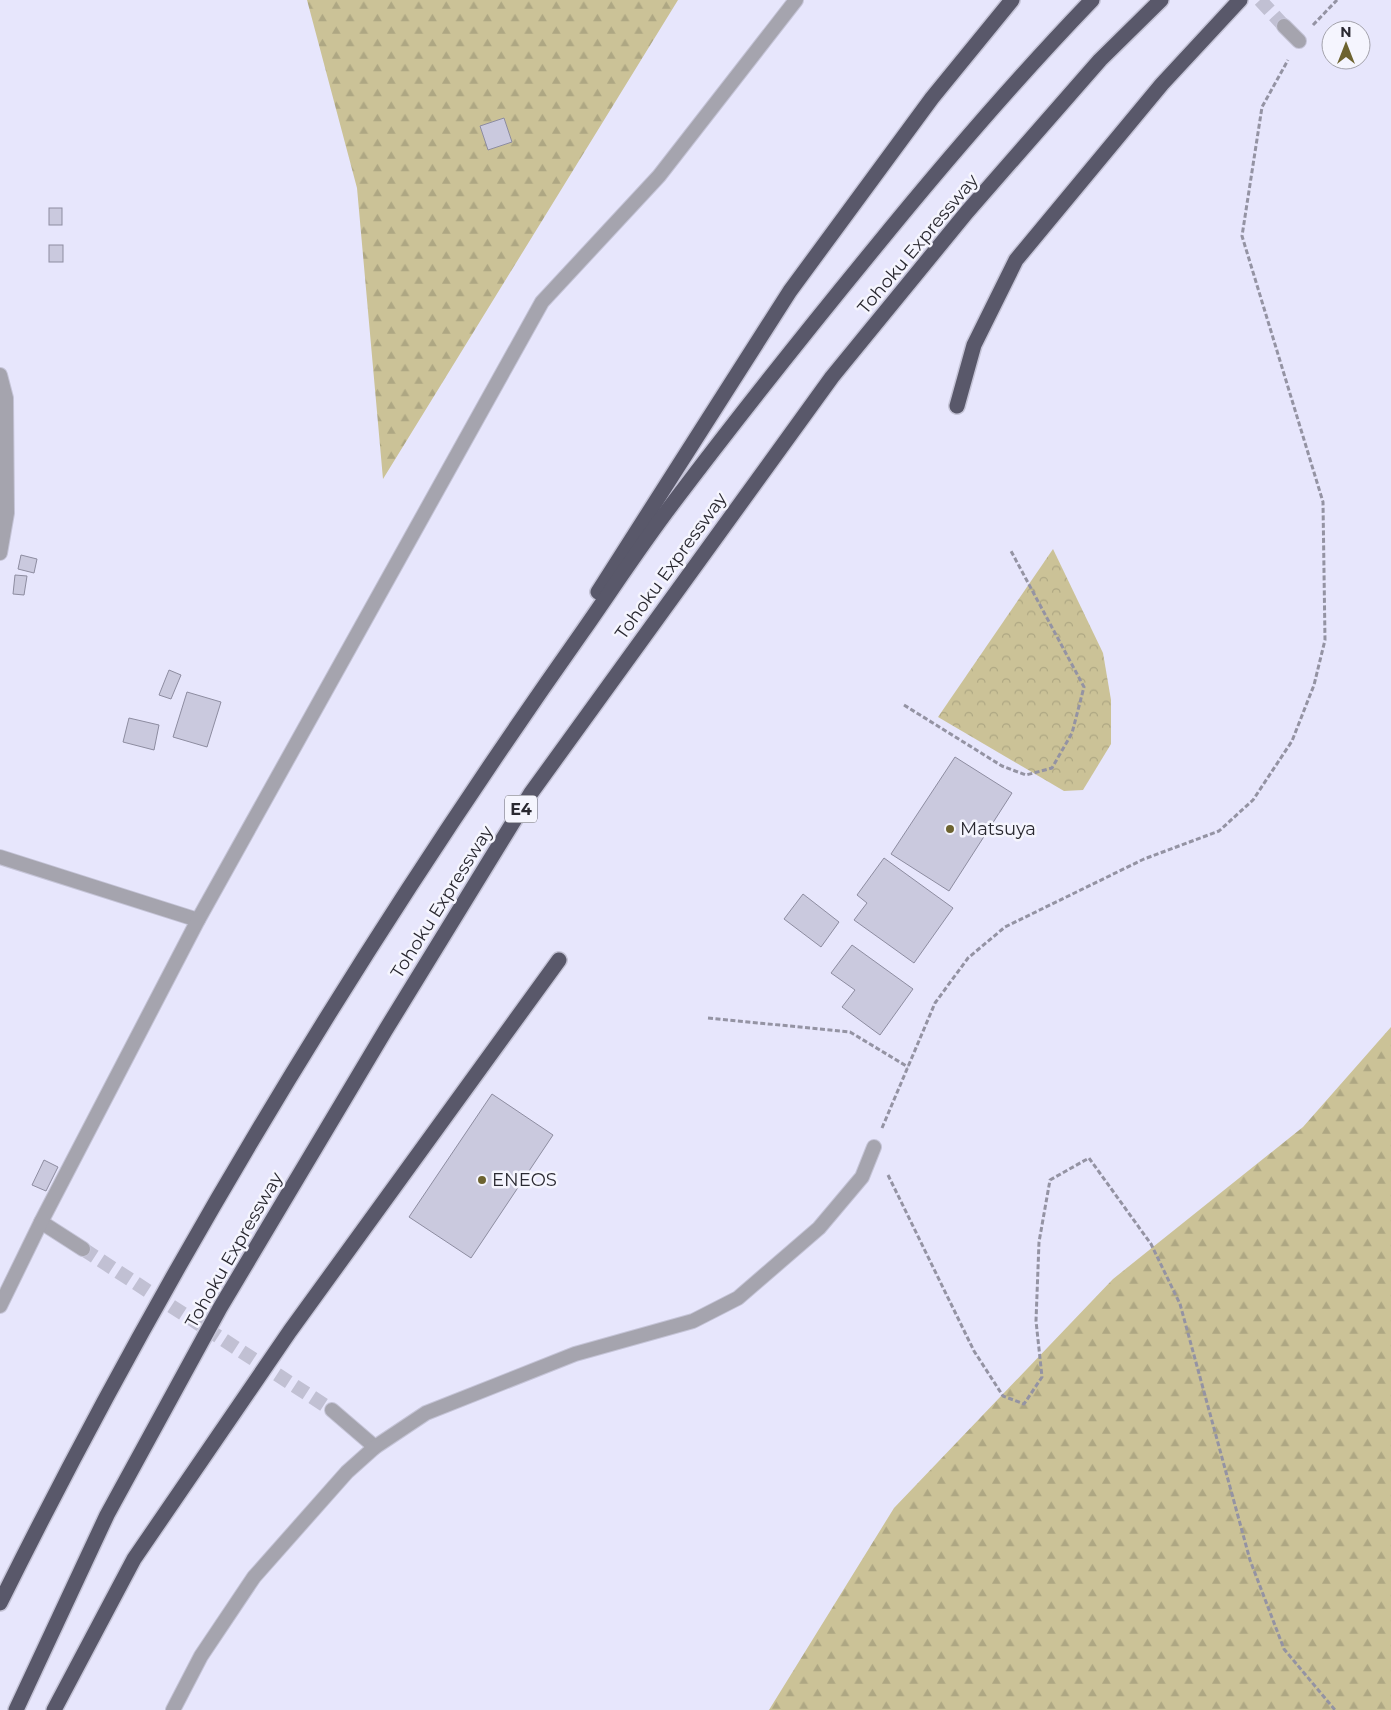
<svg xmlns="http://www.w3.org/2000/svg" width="1391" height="1710" font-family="Montserrat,sans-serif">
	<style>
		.forest { fill: url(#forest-firs) }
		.park { fill: url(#park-crowns) }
		.building { fill: #cac9de; stroke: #8d8ca0 }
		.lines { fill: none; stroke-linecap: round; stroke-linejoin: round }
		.minor-tunnel { stroke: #c1c0d3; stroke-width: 14; stroke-dasharray: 14 7; stroke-linecap: butt }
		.minor-casing { stroke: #c5c4d7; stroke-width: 16 }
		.tertiary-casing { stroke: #c5c4d7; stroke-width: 16 }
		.motorway-casing { stroke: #c5c4d7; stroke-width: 18 }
		.path { stroke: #9493a3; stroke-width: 3; stroke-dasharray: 5 2.5; stroke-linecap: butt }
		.minor { stroke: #a5a4ae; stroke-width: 14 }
		.tertiary { stroke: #a5a4ae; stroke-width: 14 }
		.motorway { stroke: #59586a; stroke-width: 15 }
		.poi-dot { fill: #6d6330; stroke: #f5f5fe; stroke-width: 2 }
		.labels { text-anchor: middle; stroke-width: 5; stroke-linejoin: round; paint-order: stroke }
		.shield { fill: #f5f5fe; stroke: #67666e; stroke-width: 1 }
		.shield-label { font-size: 16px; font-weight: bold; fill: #2a2931 }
		.street-label { font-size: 18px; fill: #2a2931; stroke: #f5f5fe }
		.poi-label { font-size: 18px; fill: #2a2931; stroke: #f5f5fe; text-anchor: start }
	</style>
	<defs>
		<pattern id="forest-firs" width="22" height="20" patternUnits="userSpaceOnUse" patternTransform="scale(1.25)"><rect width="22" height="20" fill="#cbc297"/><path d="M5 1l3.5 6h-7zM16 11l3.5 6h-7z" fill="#aea783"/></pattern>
		<pattern id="park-crowns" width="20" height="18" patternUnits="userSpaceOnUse" patternTransform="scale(1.25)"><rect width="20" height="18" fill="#cbc297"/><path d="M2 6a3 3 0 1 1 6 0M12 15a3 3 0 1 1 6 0" fill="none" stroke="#aea783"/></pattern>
	</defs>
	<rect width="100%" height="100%" fill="#e7e6fc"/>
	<g class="forest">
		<polygon points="307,0 678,0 383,479 357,188"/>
		<polygon points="1391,1027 1391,1710 769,1710 894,1508 1113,1279 1303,1127"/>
	</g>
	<polygon class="park" points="1053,549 1103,653 1111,700 1111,744 1083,790 1064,791 938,717"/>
	<g class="building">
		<polygon points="504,118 512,142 488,150 480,126"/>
		<rect x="49" y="208" width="13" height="17"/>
		<rect x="49" y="245" width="14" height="17"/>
		<polygon points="21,555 37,559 34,573 18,569"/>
		<polygon points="15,575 27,576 24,595 13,594"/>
		<polygon points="169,670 181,675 171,699 159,695"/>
		<polygon points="187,692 221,702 207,747 173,737"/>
		<polygon points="129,718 159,725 154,750 123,742"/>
		<polygon points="955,757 1012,793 949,891 891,854"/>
		<polygon points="884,858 953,908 914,963 854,920 867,903 857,895"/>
		<polygon points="803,894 839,922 821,947 784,919"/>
		<polygon points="852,945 913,989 880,1035 842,1007 855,990 831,973"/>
		<polygon points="492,1094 553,1135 471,1258 409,1217"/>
		<polygon points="44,1160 58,1167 46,1191 32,1185"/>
	</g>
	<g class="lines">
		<g class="minor-tunnel">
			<polyline points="1260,0 1284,26"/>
			<polyline points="83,1249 332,1410"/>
		</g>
		<defs>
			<g id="minor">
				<polyline points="1284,26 1299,41"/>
				<polyline points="0,857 198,920"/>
				<polyline points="41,1222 83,1249"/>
				<polyline points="0,1306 41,1222 198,920 542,302 659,176 796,0"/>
				<polyline points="332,1410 375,1447"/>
				<polyline points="173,1710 201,1656 254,1577 347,1472 375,1447 426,1413 575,1354 693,1321 738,1298 819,1228 862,1177 874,1147"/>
			</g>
			<polyline id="tertiary" points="0,375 6,398 7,513 0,553"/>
			<g id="motorway">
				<polyline points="957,406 974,345 1016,260 1162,84 1240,0"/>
				<polyline points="598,592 790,291 932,98 1012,0"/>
				<path d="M0,1603C168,1264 365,940 583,631C613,588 641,545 673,503C738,417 805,333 873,250C943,164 1015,80 1092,0"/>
				<polyline points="16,1710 107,1515 220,1308 385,1031 531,793 832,377 967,212 1100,60 1161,0"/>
				<polyline points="54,1710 134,1559 290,1331 559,960"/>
			</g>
		</defs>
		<use href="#minor" class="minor-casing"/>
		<use href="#tertiary" class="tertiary-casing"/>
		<use href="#motorway" class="motorway-casing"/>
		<g class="path">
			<polyline points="1313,25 1337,0"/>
			<polyline points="904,705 1002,766 1026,775 1052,768 1072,733 1084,687 1011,551"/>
			<polyline points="708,1018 850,1032 908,1067"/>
			<polyline points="882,1128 935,1003 968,958 1005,927 1144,859 1219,831 1253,800 1292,741 1314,685 1325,640 1323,502 1242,236 1262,107 1288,60"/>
			<polyline points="888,1175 974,1351 1003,1396 1024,1404 1042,1377 1036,1321 1039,1242 1050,1180 1089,1158 1151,1244 1180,1304 1250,1560 1284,1649 1335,1710"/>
		</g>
		<use href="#minor" class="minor"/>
		<use href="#tertiary" class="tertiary"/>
		<use href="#motorway" class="motorway"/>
	</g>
	<g class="poi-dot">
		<circle cx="950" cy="829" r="5"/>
		<circle cx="482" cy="1180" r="5"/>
	</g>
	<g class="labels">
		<rect class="shield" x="505" y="795.5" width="32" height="27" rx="4"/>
		<g class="shield-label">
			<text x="521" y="815">E4</text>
		</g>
		<g class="street-label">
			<text transform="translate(918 244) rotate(-50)" y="6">Tohoku Expressway</text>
			<text transform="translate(671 566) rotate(-54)" y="6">Tohoku Expressway</text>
			<text transform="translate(442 902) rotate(-58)" y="6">Tohoku Expressway</text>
			<text transform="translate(234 1250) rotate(-60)" y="6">Tohoku Expressway</text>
		</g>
		<g class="poi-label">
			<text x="960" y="835">Matsuya</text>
			<text x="492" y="1186">ENEOS</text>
		</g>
	</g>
	<g transform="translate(1346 45)"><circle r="24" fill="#f5f5fe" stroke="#a4a3ac"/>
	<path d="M0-4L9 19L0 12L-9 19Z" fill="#6d6330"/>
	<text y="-8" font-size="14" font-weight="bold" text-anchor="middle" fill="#2a2931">N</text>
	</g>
</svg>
